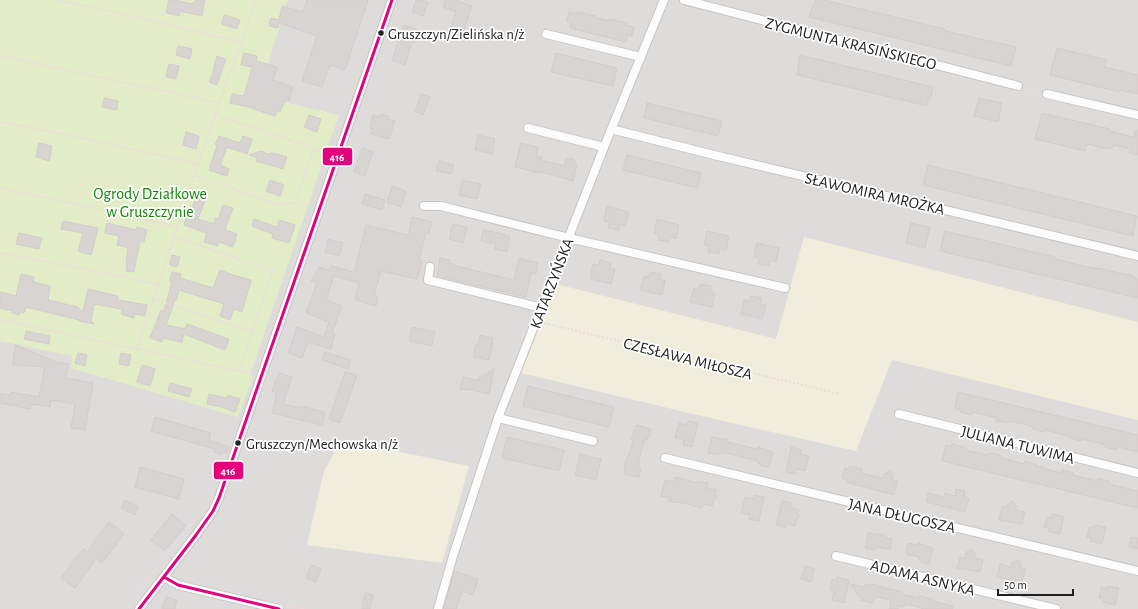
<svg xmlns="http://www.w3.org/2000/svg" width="1138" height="609" font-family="'Alegreya Sans',sans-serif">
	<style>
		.residential { fill: #dedcdb }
		.farmland { fill: #f0eddc }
		.grass { fill: #e2ecc7 }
		.building { fill: #d7d4d2; stroke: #d2cdca }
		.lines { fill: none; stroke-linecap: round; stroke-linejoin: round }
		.street-casing { stroke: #c6c4c3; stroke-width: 10 }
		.path { stroke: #ecdadb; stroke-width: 2; stroke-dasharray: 2 2; stroke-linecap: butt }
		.street { stroke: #fdfcfc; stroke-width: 8 }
		.bus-1-casing { stroke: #fff; stroke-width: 6 }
		.bus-1 { stroke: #e5007d; stroke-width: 3 }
		.bus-dot { fill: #202020; stroke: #fff; stroke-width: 1.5 }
		.labels { text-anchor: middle; stroke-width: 3.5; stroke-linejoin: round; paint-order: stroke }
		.bus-label { font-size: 15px; fill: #202020; stroke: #fff; text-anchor: start }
		.street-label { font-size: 16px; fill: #202020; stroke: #fff }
		.park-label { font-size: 16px; fill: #138508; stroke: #fff }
		.line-badge { stroke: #fff; stroke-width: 1.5 }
		.badge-label { font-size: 11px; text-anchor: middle; font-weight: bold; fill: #fff }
	</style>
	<rect width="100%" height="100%" fill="#efece9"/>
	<rect class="residential" x="0" y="0" width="1138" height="609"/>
	<g class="farmland">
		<polygon points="804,237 1138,322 1138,420 892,360 856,451 706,417 521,373 556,284 776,339"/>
		<polygon points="341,440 469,466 442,563 307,545 324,471"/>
	</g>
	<polygon class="grass" points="0,0 288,0 258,96 339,115 250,375 253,376 238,417 71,368 72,356 0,341"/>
	<g class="building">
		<polygon points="169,0 176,0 192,4 192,3 195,3 195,0 205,0 202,16 180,11 179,16 166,13"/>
		<polygon points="307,0 368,0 345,70 330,65 322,87 302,81 317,36 279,23 278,28 269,26 271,18 279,20 282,6 303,12"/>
		<polygon points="416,0 421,0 428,2 423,16 412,12"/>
		<polygon points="445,0 455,0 472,6 462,36 449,32 456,12 443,7"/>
		<polygon points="815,0 824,0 945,29 945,31 1016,47 1011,66 809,17 812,7 813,8"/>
		<polygon points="569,12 577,14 577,12 595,16 594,17 602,19 609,21 609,19 627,23 626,25 634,27 632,36 627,35 626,42 570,28 571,22 567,21"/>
		<polygon points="224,15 240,20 237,29 222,24"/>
		<polygon points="404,25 419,30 415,43 412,42 405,65 392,60"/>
		<polygon points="178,46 192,49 190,59 176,55"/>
		<polygon points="1057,48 1107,60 1105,67 1138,75 1138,94 1120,90 1119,92 1050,75"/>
		<polygon points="244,53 257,56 256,61 277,67 273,80 293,87 289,101 285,100 280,112 277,111 275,116 253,109 253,108 230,103 232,94 244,96 252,67 241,65"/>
		<polygon points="556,53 617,68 613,86 551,72"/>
		<polygon points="800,55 933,87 931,97 929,96 927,106 797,75"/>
		<polygon points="217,56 226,59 217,85 209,82 215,67 214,66"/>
		<polygon points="169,64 179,66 176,79 166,77"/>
		<polygon points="421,94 430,97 423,115 415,112"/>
		<polygon points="104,98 118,101 117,110 102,107"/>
		<polygon points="979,98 1002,103 998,122 974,116"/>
		<polygon points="647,103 722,121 718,136 644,118"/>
		<polygon points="1042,113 1110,129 1109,131 1134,137 1135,131 1138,131 1138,155 1129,153 1131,149 1113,145 1112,149 1108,148 1107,149 1087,144 1085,151 1035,139"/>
		<polygon points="381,114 389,117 388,119 395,121 389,139 371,134 373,129 370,128 373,115 380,117"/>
		<polygon points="309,115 321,119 317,132 304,127"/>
		<polygon points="186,132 199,136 196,149 183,145"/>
		<polygon points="478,135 495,139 492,154 475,150"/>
		<polygon points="219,136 240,143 243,136 252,139 247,154 227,147 220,165 229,169 227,176 209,170 217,145 215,145"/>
		<polygon points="39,143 52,146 49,161 36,157"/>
		<polygon points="521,143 538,147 536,156 542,157 541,160 564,166 566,158 574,159 575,163 577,164 573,181 538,171 538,173 515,167"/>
		<polygon points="362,148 373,152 365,176 354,172"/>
		<polygon points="260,151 265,152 266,154 273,153 287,157 283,169 256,161 257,158 249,155"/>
		<polygon points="627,155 701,173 698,188 623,170"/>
		<polygon points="439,161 454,165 451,174 436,171"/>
		<polygon points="928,165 1137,216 1133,236 923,185"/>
		<polygon points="270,180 284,185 280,196 266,191"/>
		<polygon points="462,180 481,184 477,199 459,195"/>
		<polygon points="392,186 406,191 401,207 387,202"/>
		<polygon points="365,194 385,200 382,210 362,204"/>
		<polygon points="197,195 206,198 198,219 214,224 215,218 218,219 223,205 233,208 225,230 237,234 233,247 219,242 218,246 204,242 207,233 184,225 187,215 189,215"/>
		<polygon points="607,206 629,212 625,226 620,225 619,230 608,228 609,223 604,221"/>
		<polygon points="412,217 432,222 429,233 426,233 419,260 422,261 417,279 381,271 374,295 378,297 376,306 355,300 359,283 334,276 326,300 342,306 332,333 335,334 331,349 308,342 302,358 288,353 297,327 324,337 329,322 306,313 317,283 311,281 319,267 329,270 331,266 354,272 366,225 408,235"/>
		<polygon points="254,219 277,227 279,220 295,225 289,243 272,238 273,234 252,226"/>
		<polygon points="657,219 679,225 676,239 670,237 669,242 658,240 659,235 654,233"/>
		<polygon points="63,221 98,228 91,255 78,251 83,233 61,229"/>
		<polygon points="107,223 136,230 137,227 147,230 144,242 140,241 134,272 126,271 127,264 126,263 128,248 117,245 119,236 105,233"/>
		<polygon points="911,223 930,227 925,248 906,243"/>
		<polygon points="453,224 467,227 463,243 449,239"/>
		<polygon points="483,230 504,234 504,235 510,237 507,252 495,249 496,244 481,241"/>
		<polygon points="707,231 729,236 726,250 720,249 719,254 708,252 709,247 704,245"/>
		<polygon points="945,231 1055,257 1055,259 1097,269 1097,268 1134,276 1134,278 1138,279 1138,298 940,251"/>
		<polygon points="19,233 42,238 39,249 16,244"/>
		<polygon points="328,239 343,243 339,256 325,252"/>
		<polygon points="757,243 779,248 776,262 770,261 769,266 758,264 759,259 754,257"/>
		<polygon points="172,255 180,257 177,267 170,265"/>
		<polygon points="440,258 450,260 449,263 453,264 453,265 514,280 519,258 538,263 536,274 531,273 526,297 437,276"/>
		<polygon points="600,260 611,263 610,268 615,269 611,284 590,279 593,264 599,265"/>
		<polygon points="220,270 236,276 251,280 242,312 234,309 230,320 220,316 224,304 179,290 176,301 175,300 166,325 185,329 187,324 229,339 225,350 184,334 182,342 163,338 162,342 150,338 161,310 164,311 172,281 170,281 172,272 181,274 180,278 213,288"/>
		<polygon points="650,272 661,274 660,279 665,281 662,295 640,290 644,276 649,277"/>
		<polygon points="21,274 34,277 33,282 50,286 48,300 78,307 83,312 88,289 118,296 118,300 147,305 145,316 135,314 134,318 121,314 122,309 94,304 91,321 94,324 79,321 79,320 26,307 24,313 20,312 19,315 12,313 12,311 0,308 0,292 16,296"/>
		<polygon points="700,284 711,286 710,291 715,293 712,307 690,302 694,288 699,289"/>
		<polygon points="751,296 762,298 760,304 766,305 762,319 741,314 744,300 749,301"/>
		<polygon points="412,327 435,332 432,346 409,341"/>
		<polygon points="26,331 50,336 49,344 24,339"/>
		<polygon points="480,335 493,338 491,343 493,343 489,360 473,357 476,344 478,344"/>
		<polygon points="15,345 57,362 68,364 66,378 93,383 85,430 71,428 75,404 51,400 50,407 31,404 30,409 0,403 0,393 10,395 11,392 39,397 45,367 13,365"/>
		<polygon points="325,352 351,360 348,369 322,360"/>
		<polygon points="78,353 87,355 85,366 75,363"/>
		<polygon points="121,353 131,355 129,366 119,364"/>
		<polygon points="142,365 155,369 150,386 137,382"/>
		<polygon points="494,368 489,394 468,389 468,390 460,389 463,377 478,380 480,376 484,376"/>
		<polygon points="345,372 357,375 340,423 329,419"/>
		<polygon points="279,373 292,377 283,404 300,408 301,406 325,412 322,425 272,413 277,393 272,391"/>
		<polygon points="170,383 192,389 189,397 168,391"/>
		<polygon points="528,386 614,407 609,427 523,406"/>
		<polygon points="958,392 1138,435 1138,452 1118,447 1117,450 1105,447 1106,445 1081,439 1081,441 1069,438 1069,436 1045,430 1044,432 1033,429 1033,427 1027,425 1009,421 1008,423 996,421 997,418 972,412 972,415 960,412 960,410 955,408"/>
		<polygon points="209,394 227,398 228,395 240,399 235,412 221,407 207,404"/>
		<polygon points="155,417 211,433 209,440 229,447 227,453 223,452 222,455 214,452 215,449 151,431"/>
		<polygon points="688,421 698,423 692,447 683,445 684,440 675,438 679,423 687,425"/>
		<polygon points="636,425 651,429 649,437 648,436 647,440 645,439 641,452 638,465 640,466 640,469 641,469 639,477 624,474 626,458 628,458 633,441 631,440"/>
		<polygon points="507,437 564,450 559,471 502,458"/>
		<polygon points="712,437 728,440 727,442 757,449 758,447 773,452 769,467 761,466 761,464 758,463 758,461 734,455 721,452 720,454 717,454 717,455 708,453"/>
		<polygon points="952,444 964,447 964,449 970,451 988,455 989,453 1000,455 1000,457 1006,459 1024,464 1025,461 1036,464 1036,466 1043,467 1042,468 1061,473 1062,470 1074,473 1073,475 1097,481 1098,478 1109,481 1109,484 1138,491 1138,508 942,461 946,445 952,446"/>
		<polygon points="791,447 801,450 800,454 809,456 805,471 796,469 795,474 786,472"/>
		<polygon points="580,454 601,459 596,480 575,475"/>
		<polygon points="850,466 862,469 861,473 883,478 885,473 887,473 890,471 893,477 892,480 897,481 894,495 846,482 847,480 842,478 845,468 849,469"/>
		<polygon points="140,467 184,479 179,499 135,487"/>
		<polygon points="675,477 698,483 699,481 708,483 707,488 716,490 715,494 717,497 714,499 712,506 703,504 702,508 679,502 678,503 669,501 670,498 661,496 665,480 674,482"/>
		<polygon points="956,489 965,491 964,497 969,498 965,512 926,502 928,493 944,497 945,493 955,496"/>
		<polygon points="755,495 764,497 759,521 749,519 750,515 741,513 743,506 742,503 744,501 745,497 754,499"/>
		<polygon points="125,500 139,507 135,515 121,508"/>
		<polygon points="782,501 791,503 790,508 799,510 798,514 800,517 797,519 795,526 786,524 785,528 776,525"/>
		<polygon points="1013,501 1016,506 1016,510 1025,512 1022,524 999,520 1002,506 1007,507 1008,504"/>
		<polygon points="172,514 186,525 165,551 151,540"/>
		<polygon points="1052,514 1064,517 1060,534 1048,531 1049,528 1044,527 1047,517 1051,518"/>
		<polygon points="109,522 124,534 102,563 96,559 75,588 61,578 83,549 87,552"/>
		<polygon points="1094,525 1106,527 1102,544 1090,541 1091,538 1087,537 1089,527 1094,528"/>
		<polygon points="868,533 884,535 883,537 892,539 890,550 877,547 876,549 873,549 873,550 865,548"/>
		<polygon points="1131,537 1138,538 1138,549 1129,547"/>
		<polygon points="908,543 917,545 918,543 933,548 929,564 921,562 922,560 918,559 919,557 906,554"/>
		<polygon points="972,549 975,554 974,558 983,560 980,572 957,568 960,557 965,559 966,552"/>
		<polygon points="1018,560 1021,565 1020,568 1025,569 1022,583 997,577 1000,564 1011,567 1012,563"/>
		<polygon points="311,565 321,569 316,582 306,578"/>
		<polygon points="805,566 815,569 811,582 801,579"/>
		<polygon points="454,571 478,579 473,595 462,591 456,609 444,609"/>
		<polygon points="837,577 849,580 844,603 832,600 834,591 830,590 832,579 837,581"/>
		<polygon points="851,584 865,587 865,584 871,586 871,584 902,592 902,594 919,598 919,596 933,599 932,601 953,606 952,609 921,609 922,608 905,604 904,607 899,606 898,609 889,609 891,600 875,597 873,603 861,600 862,597 858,596"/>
		<polygon points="1107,586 1119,588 1115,605 1103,602 1104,599 1099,598 1102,587 1106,589"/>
		<polygon points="365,593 373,595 370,609 362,609"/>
		<polygon points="166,597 177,600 175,609 162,609"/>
	</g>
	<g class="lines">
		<defs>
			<g id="street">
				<polyline points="684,0 1018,86"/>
				<polyline points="546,34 641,57"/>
				<polyline points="1047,94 1138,115"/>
				<polyline points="528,128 604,147"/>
				<polyline points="611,129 714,155 1138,256"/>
				<polyline points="424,206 441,206 569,238 785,288"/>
				<polyline points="430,267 428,280 542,308"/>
				<polyline points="899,414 1138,473"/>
				<polyline points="498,418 593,441"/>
				<polyline points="665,458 1138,571"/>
				<polyline points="836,556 1056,609"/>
				<polyline points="164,577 178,585 279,609"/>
				<polyline points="139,609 196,535 213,511 219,498 392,0"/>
				<polyline points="438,609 453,556 498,418 604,147 664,0"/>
			</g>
		</defs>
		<use href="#street" class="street-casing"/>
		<g class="path">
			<polyline points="58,0 114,12 240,42"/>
			<polyline points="0,56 220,103"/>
			<polyline points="1026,88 1039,92"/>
			<polyline points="216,115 330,154"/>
			<polyline points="0,122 78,137 198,164"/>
			<polyline points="194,175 279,205 283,203 296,203 314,148"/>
			<polyline points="0,188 109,211 177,227"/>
			<polyline points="174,237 273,271 240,371"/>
			<polyline points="0,253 122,276 159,285"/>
			<polyline points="154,299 253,332"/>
			<polyline points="0,320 253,374"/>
			<polyline points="544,323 840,394"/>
			<polyline points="137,349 198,164 256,0"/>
			<polyline points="141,593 140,590 189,526 191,525"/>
			<polyline points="287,605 305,609"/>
		</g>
		<use href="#street" class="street"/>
		<defs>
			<g id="bus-1">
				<polyline points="164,577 178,585 279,609"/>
				<polyline points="139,609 196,535 213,511 219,498 392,0"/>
			</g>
		</defs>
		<use href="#bus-1" class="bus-1-casing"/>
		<use href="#bus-1" class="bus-1"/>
	</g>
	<g class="bus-dot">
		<circle cx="381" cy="33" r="3.5"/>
		<circle cx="238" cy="443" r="3.5"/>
	</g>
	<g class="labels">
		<g class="bus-label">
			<text x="388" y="39">Gruszczyn/Zielińska n/ż</text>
			<text x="246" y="449">Gruszczyn/Mechowska n/ż</text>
		</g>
		<g class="street-label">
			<text transform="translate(851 43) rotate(14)" y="6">ZYGMUNTA KRASIŃSKIEGO</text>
			<text transform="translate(875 193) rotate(13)" y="6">SŁAWOMIRA MROŻKA</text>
			<text transform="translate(551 283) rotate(-69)" y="6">KATARZYŃSKA</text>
			<text transform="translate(688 358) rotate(14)" y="6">CZESŁAWA MIŁOSZA</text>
			<text transform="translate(1018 444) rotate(14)" y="6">JULIANA TUWIMA</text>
			<text transform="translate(902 515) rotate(13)" y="6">JANA DŁUGOSZA</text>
			<text transform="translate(923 577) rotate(14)" y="6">ADAMA ASNYKA</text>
		</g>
		<g class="park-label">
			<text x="150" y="199">Ogrody Działkowe<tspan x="150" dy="18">w Gruszczynie</tspan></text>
		</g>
	</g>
	<g class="line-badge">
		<rect x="322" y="147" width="31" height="19" rx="4" fill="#e5007d"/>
		<rect x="213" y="461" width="31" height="19" rx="4" fill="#e5007d"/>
	</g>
	<g class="badge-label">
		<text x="337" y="161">416</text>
		<text x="228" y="475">416</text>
	</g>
	<path d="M998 589v6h75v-6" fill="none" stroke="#202020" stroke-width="2"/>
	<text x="1004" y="589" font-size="12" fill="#202020" stroke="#ffffff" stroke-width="3" paint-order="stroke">50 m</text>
</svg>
